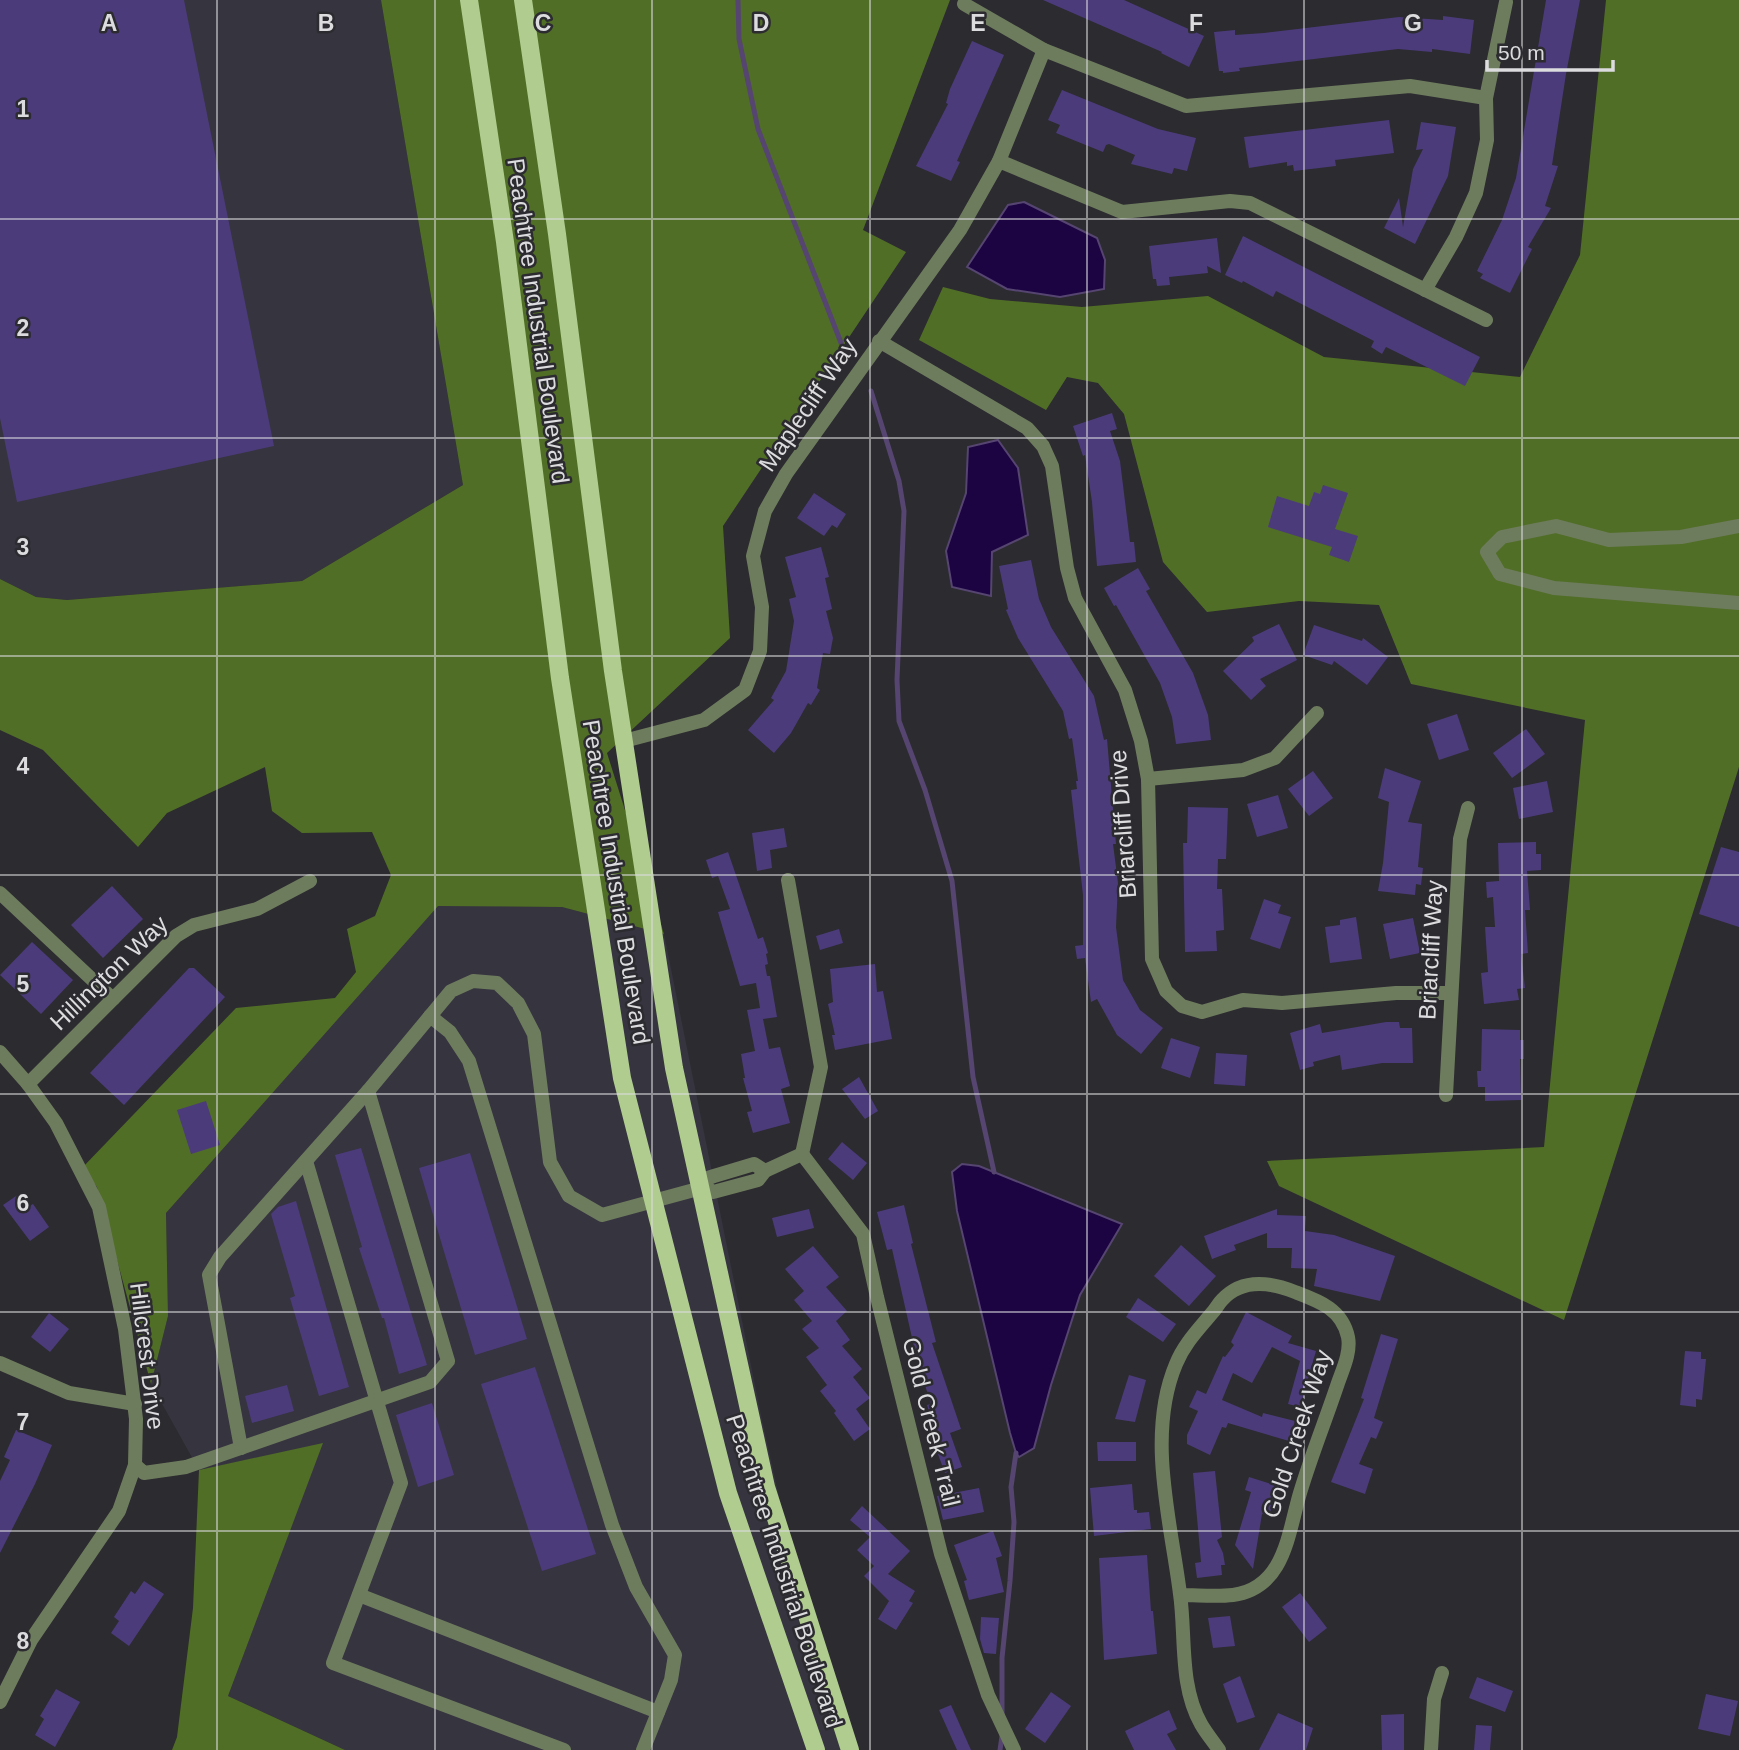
<svg xmlns="http://www.w3.org/2000/svg" width="1739" height="1750" font-family="Arial,sans-serif">
	<style>
		.built { fill: #36343f }
		.forest { fill: #516e27 }
		.water { fill: #1b0441; stroke: #554570; stroke-width: 2 }
		.lines { fill: none; stroke-linecap: round; stroke-linejoin: round }
		.stream { stroke: #554570; stroke-width: 5 }
		.building { fill: #4b3b7a }
		.minor { stroke: #6e7c5e; stroke-width: 14 }
		.tertiary { stroke: #6e7c5e; stroke-width: 14 }
		.primary { stroke: #b0cc8f; stroke-width: 18 }
		.grid { fill: none; stroke: #dcdcdf; stroke-width: 2; stroke-opacity: 0.55 }
		.labels { text-anchor: middle; stroke-width: 5; stroke-linejoin: round; paint-order: stroke }
		.street-label { font-size: 24px; fill: #dcdcdf; stroke: #2c2b30 }
		.grid-label { font-size: 23px; text-anchor: middle; font-weight: bold; fill: #dcdcdf; stroke: #2c2b30; stroke-width: 5; stroke-linejoin: round; paint-order: stroke }
	</style>
	<rect width="100%" height="100%" fill="#2c2b30"/>
	<g class="built">
		<polygon points="0,0 381,0 463,485 302,581 67,600 36,597 0,579"/>
		<polygon points="438,905 562,907 664,934 762,1420 807,1623 856,1750 345,1750 228,1696 322,1444 199,1470 151,1384 168,1316 166,1213"/>
	</g>
	<g class="forest">
		<polygon points="381,0 950,0 863,230 906,252 723,526 730,638 607,753 664,934 562,907 438,906 166,1213 168,1316 151,1384 97,1187 82,1168 236,1008 335,998 356,972 347,929 375,916 391,875 372,832 302,833 272,811 265,767 167,813 138,847 43,750 0,730 0,579 36,597 67,600 302,581 463,485"/>
		<polygon points="1606,0 1739,0 1739,767 1564,1320 1279,1186 1267,1161 1544,1147 1585,720 1411,684 1379,605 1299,601 1207,612 1163,562 1124,414 1098,383 1067,377 1046,410 919,340 943,287 990,299 1082,307 1208,296 1324,357 1520,377 1580,255"/>
		<polygon points="323,1443 228,1696 345,1750 172,1750 177,1737 193,1608 199,1470"/>
	</g>
	<g class="water">
		<polygon points="1024,202 1097,238 1105,260 1104,289 1060,297 1007,289 967,267 1008,205"/>
		<polygon points="998,440 1018,468 1028,535 992,552 991,596 952,587 946,551 966,493 968,447"/>
		<polygon points="962,1164 979,1166 1122,1224 1080,1295 1051,1385 1034,1448 1019,1457 1016,1453 1010,1433 957,1211 952,1172"/>
	</g>
	<g class="lines">
		<g class="stream">
			<polyline points="738,0 739,39 758,129 843,348"/>
			<polyline points="871,391 899,481 904,511 897,680 899,721 925,790 952,881 973,1077 994,1172"/>
			<polyline points="1002,1716 1002,1658 1010,1581 1014,1522 1011,1487 1016,1453"/>
			<polyline points="1000,1750 1002,1736"/>
		</g>
	</g>
	<g class="building">
		<polygon points="0,0 184,0 274,446 17,502 0,418"/>
		<polygon points="1043,0 1124,0 1204,36 1189,67 1161,53 1162,52"/>
		<polygon points="1546,0 1580,0 1566,74 1552,165 1558,166 1545,206 1551,208 1528,247 1532,249 1510,293 1480,278 1483,274 1477,271 1502,220 1516,178"/>
		<polygon points="1443,16 1474,20 1470,54 1432,49 1432,52 1398,49 1239,68 1240,71 1223,73 1223,71 1219,71 1214,32 1235,30 1235,35 1264,33 1399,17 1443,20"/>
		<polygon points="972,41 1004,55 957,161 960,162 951,181 916,166 948,104 946,103 950,89"/>
		<polygon points="1062,90 1158,129 1196,138 1187,171 1174,168 1172,174 1131,164 1135,155 1109,144 1106,145 1103,152 1056,133 1060,125 1048,120"/>
		<polygon points="1389,120 1394,153 1335,160 1336,166 1294,171 1293,165 1287,166 1287,162 1249,168 1244,137"/>
		<polygon points="1421,122 1456,127 1448,176 1415,244 1384,228 1399,198 1403,227 1413,169 1423,149 1416,150"/>
		<polygon points="1243,236 1480,357 1465,386 1386,347 1382,354 1371,347 1374,341 1276,291 1273,297 1243,281 1242,283 1225,275"/>
		<polygon points="1217,238 1221,273 1207,266 1208,273 1169,277 1170,285 1157,286 1156,279 1153,279 1149,246"/>
		<polygon points="1112,413 1117,429 1110,431 1120,461 1130,542 1134,542 1136,562 1097,566 1092,502 1085,455 1083,456 1073,426"/>
		<polygon points="1323,485 1348,493 1335,529 1358,536 1349,562 1329,555 1332,547 1268,527 1277,496 1309,506 1314,492 1320,494"/>
		<polygon points="814,493 846,514 837,528 832,525 824,536 797,518"/>
		<polygon points="821,547 829,577 825,578 832,609 826,611 833,638 830,654 823,653 817,688 820,690 811,705 808,703 791,733 774,753 748,730 774,700 771,698 786,671 794,621 789,599 796,597 785,557"/>
		<polygon points="1031,560 1039,599 1051,627 1094,696 1104,740 1107,739 1116,844 1113,844 1118,883 1116,927 1123,980 1140,1010 1163,1028 1141,1054 1117,1035 1097,999 1091,1002 1085,958 1077,959 1075,946 1083,945 1083,895 1071,790 1077,789 1076,781 1078,781 1072,738 1069,739 1063,711 1018,638 1006,610 1008,609 999,566"/>
		<polygon points="1138,568 1150,589 1146,591 1193,673 1208,715 1211,740 1176,744 1172,717 1160,683 1116,605 1114,606 1104,588"/>
		<polygon points="1279,624 1297,660 1260,679 1266,686 1251,700 1223,671 1254,641 1252,637"/>
		<polygon points="1314,625 1362,641 1363,638 1388,657 1367,685 1334,661 1332,665 1303,655"/>
		<polygon points="1457,714 1469,750 1439,760 1427,724"/>
		<polygon points="1526,729 1545,754 1512,778 1493,753"/>
		<polygon points="1385,768 1421,781 1408,822 1422,824 1418,867 1423,868 1421,885 1416,884 1415,895 1378,891 1383,863 1389,802 1378,798"/>
		<polygon points="1313,771 1333,798 1309,816 1288,789"/>
		<polygon points="1547,781 1553,812 1519,819 1513,788"/>
		<polygon points="1278,795 1288,828 1257,837 1247,804"/>
		<polygon points="1188,807 1228,808 1226,859 1218,859 1217,889 1222,889 1224,930 1216,931 1217,951 1185,952 1183,843 1187,843"/>
		<polygon points="784,828 787,847 770,850 772,868 757,871 752,833"/>
		<polygon points="1536,842 1536,854 1541,854 1541,870 1527,871 1530,910 1525,910 1528,953 1521,954 1525,988 1517,989 1519,1000 1484,1004 1481,973 1488,972 1485,927 1495,927 1493,897 1487,898 1486,882 1499,881 1498,843"/>
		<polygon points="1721,847 1739,852 1739,927 1699,914"/>
		<polygon points="728,852 758,939 763,937 768,953 766,954 768,964 765,965 767,976 770,976 777,1017 763,1019 769,1049 780,1047 790,1086 781,1089 790,1123 753,1133 747,1112 752,1111 743,1078 745,1078 741,1054 755,1051 747,1010 760,1008 756,983 740,986 718,912 730,909 718,876 712,878 706,860"/>
		<polygon points="112,886 143,919 103,958 71,925"/>
		<polygon points="1264,899 1281,905 1278,913 1291,917 1280,949 1250,939"/>
		<polygon points="1356,917 1362,959 1330,963 1325,927 1340,925 1340,920"/>
		<polygon points="1413,918 1420,953 1390,959 1383,924"/>
		<polygon points="839,929 843,943 820,950 816,936"/>
		<polygon points="32,942 73,980 41,1014 0,975"/>
		<polygon points="875,964 877,992 883,991 892,1039 835,1050 832,1035 835,1035 828,1004 833,1002 830,969"/>
		<polygon points="189,968 194,968 225,997 124,1105 90,1073"/>
		<polygon points="1386,1022 1399,1022 1400,1028 1412,1028 1413,1063 1382,1063 1342,1070 1340,1055 1313,1062 1314,1066 1300,1070 1290,1033 1320,1024 1322,1033"/>
		<polygon points="1482,1029 1520,1030 1520,1040 1524,1040 1524,1059 1520,1059 1521,1100 1485,1101 1485,1087 1478,1087 1477,1071 1481,1071"/>
		<polygon points="1171,1038 1200,1047 1190,1078 1161,1068"/>
		<polygon points="1216,1053 1247,1055 1245,1086 1214,1084"/>
		<polygon points="859,1077 878,1111 865,1119 842,1089"/>
		<polygon points="206,1101 220,1145 191,1154 177,1110"/>
		<polygon points="842,1142 867,1163 853,1180 828,1159"/>
		<polygon points="361,1148 427,1365 399,1374 384,1318 382,1318 359,1248 362,1247 335,1155"/>
		<polygon points="470,1153 527,1339 475,1355 419,1168"/>
		<polygon points="19,1194 28,1207 33,1204 49,1227 30,1241 3,1205"/>
		<polygon points="296,1201 349,1387 319,1396 290,1298 295,1296 271,1214 278,1207"/>
		<polygon points="904,1205 913,1243 911,1244 936,1342 932,1343 961,1429 950,1433 962,1467 945,1473 936,1449 940,1448 927,1405 931,1404 917,1360 892,1249 887,1250 877,1212"/>
		<polygon points="809,1209 814,1228 777,1237 772,1218"/>
		<polygon points="1277,1209 1277,1215 1306,1216 1305,1231 1334,1235 1395,1256 1380,1301 1314,1286 1317,1269 1291,1268 1292,1248 1267,1248 1267,1233 1234,1245 1236,1250 1212,1259 1204,1236"/>
		<polygon points="1181,1245 1216,1276 1189,1306 1154,1276"/>
		<polygon points="813,1246 839,1277 826,1287 847,1311 836,1321 850,1340 842,1346 862,1369 853,1377 870,1398 856,1409 870,1429 854,1441 834,1413 836,1411 820,1391 827,1385 806,1357 819,1348 802,1329 812,1321 794,1300 804,1291 785,1269"/>
		<polygon points="1138,1298 1176,1324 1163,1342 1126,1317"/>
		<polygon points="1246,1312 1292,1336 1288,1343 1316,1351 1300,1407 1288,1404 1300,1361 1272,1347 1252,1383 1233,1373 1222,1400 1262,1417 1263,1413 1295,1421 1289,1441 1228,1423 1226,1428 1222,1427 1210,1455 1187,1444 1187,1435 1198,1411 1189,1407 1197,1390 1206,1394 1223,1356 1225,1357 1234,1345 1231,1342"/>
		<polygon points="49,1313 69,1329 50,1352 31,1337"/>
		<polygon points="1381,1334 1398,1339 1374,1418 1383,1422 1376,1439 1371,1437 1359,1464 1373,1469 1365,1494 1331,1482 1364,1399 1361,1398"/>
		<polygon points="1685,1351 1701,1352 1701,1359 1706,1359 1702,1400 1696,1399 1696,1407 1680,1405"/>
		<polygon points="535,1367 596,1554 542,1571 481,1384"/>
		<polygon points="1129,1375 1146,1380 1135,1422 1115,1419"/>
		<polygon points="287,1385 294,1411 252,1423 245,1396"/>
		<polygon points="432,1403 454,1475 418,1487 396,1415"/>
		<polygon points="16,1430 52,1445 35,1484 0,1553 0,1481 10,1460 4,1457"/>
		<polygon points="1097,1442 1136,1442 1136,1461 1098,1461"/>
		<polygon points="1215,1471 1222,1537 1217,1540 1223,1553 1225,1565 1221,1565 1222,1575 1197,1578 1195,1563 1201,1562 1193,1473"/>
		<polygon points="1249,1477 1278,1486 1269,1516 1262,1514 1253,1569 1235,1545 1251,1492 1245,1490"/>
		<polygon points="1132,1484 1134,1510 1137,1510 1137,1513 1149,1512 1151,1529 1094,1536 1090,1488"/>
		<polygon points="979,1488 984,1512 943,1520 937,1496"/>
		<polygon points="862,1506 910,1551 888,1574 915,1591 909,1601 913,1603 896,1630 878,1619 889,1601 864,1576 874,1566 857,1550 870,1537 850,1520"/>
		<polygon points="993,1531 1002,1556 996,1558 1004,1592 969,1600 964,1581 967,1580 954,1545"/>
		<polygon points="1147,1555 1151,1611 1153,1611 1157,1654 1104,1660 1099,1558"/>
		<polygon points="144,1581 164,1594 129,1646 111,1633 119,1621 114,1617 131,1591 135,1594"/>
		<polygon points="1300,1593 1327,1628 1309,1642 1282,1607"/>
		<polygon points="1230,1616 1235,1646 1213,1648 1208,1618"/>
		<polygon points="981,1617 999,1618 996,1654 984,1653 980,1639"/>
		<polygon points="1240,1676 1255,1717 1237,1723 1223,1684"/>
		<polygon points="1477,1677 1513,1691 1505,1712 1469,1698"/>
		<polygon points="56,1689 80,1702 55,1747 35,1735 44,1719 40,1716"/>
		<polygon points="1051,1692 1071,1706 1045,1743 1025,1729"/>
		<polygon points="1706,1694 1738,1701 1730,1736 1698,1729"/>
		<polygon points="951,1705 971,1750 957,1750 939,1710"/>
		<polygon points="1169,1710 1177,1729 1167,1734 1176,1750 1134,1750 1125,1731"/>
		<polygon points="1278,1713 1313,1728 1306,1750 1259,1750"/>
		<polygon points="1404,1714 1404,1750 1382,1750 1381,1715"/>
		<polygon points="1476,1725 1492,1726 1490,1750 1474,1750"/>
	</g>
	<g class="lines">
		<g class="minor">
			<polyline points="964,4 1044,50 1186,106 1410,86 1486,98"/>
			<polyline points="999,161 1122,212 1230,201 1250,203 1486,320"/>
			<polyline points="1425,290 1456,237 1476,193 1487,140 1486,98 1506,2"/>
			<polyline points="879,341 1027,428 1043,446 1052,466 1067,568 1075,598 1125,690 1141,741 1148,779 1152,959 1166,991 1182,1006 1202,1012 1243,1000 1282,1003 1396,993 1450,993"/>
			<polyline points="1739,526 1681,537 1609,540 1556,526 1502,537 1487,552 1500,574 1554,588 1739,603"/>
			<polyline points="624,741 704,720 745,690 760,651 762,607 753,556 765,511 786,474 960,230 999,161 1044,50"/>
			<polyline points="1148,779 1243,770 1275,758 1317,713"/>
			<polyline points="788,880 821,1067 802,1154"/>
			<polyline points="0,893 113,999"/>
			<polyline points="430,1016 450,1032 469,1061 612,1525 636,1587 675,1655 671,1680 643,1750"/>
			<polyline points="28,1084 176,936 194,925 257,909 310,881"/>
			<polyline points="1446,1095 1460,839 1468,808"/>
			<polyline points="802,1154 863,1234 877,1297 941,1554 988,1695 1014,1750"/>
			<polyline points="306,1161 401,1483 333,1663 564,1750"/>
			<polyline points="705,1187 708,1178 714,1176 754,1164 765,1171"/>
			<polyline points="0,1363 69,1393 135,1404"/>
			<polyline points="241,1448 209,1275 220,1257 368,1091 451,991 473,981 497,983 518,1003 534,1034 550,1162 569,1196 602,1215 705,1187 713,1192 717,1191 758,1180 765,1171 802,1154"/>
			<polyline points="135,1465 144,1473 186,1467 430,1382 448,1361 368,1091"/>
			<polyline points="359,1595 658,1712"/>
			<path d="M1181,1595C1198,1595 1216,1597 1233,1595C1285,1588 1288,1533 1300,1493C1311,1456 1326,1419 1338,1383C1343,1369 1351,1352 1348,1337C1342,1309 1319,1301 1295,1292C1270,1282 1242,1278 1222,1300C1218,1304 1216,1309 1212,1313C1198,1330 1184,1344 1176,1364C1146,1435 1171,1522 1180,1594C1186,1636 1179,1685 1201,1724C1206,1733 1213,1741 1219,1750"/>
			<polyline points="1431,1750 1434,1699 1442,1673"/>
		</g>
		<polyline class="tertiary" points="0,1052 28,1084 56,1123 99,1207 125,1329 136,1419 135,1465 119,1511 31,1640 0,1702"/>
		<g class="primary">
			<polyline points="469,0 505,242 560,678 622,1078 728,1493 816,1750"/>
			<polyline points="523,0 557,234 613,671 674,1068 766,1487 850,1750"/>
		</g>
	</g>
	<path class="grid" d="M217,0V1750M435,0V1750M652,0V1750M870,0V1750M1087,0V1750M1304,0V1750M1522,0V1750M0,219H1739M0,438H1739M0,656H1739M0,875H1739M0,1094H1739M0,1312H1739M0,1531H1739"/>
	<g class="labels">
		<g class="street-label">
			<text transform="translate(538 321) rotate(82)" y="8">Peachtree Industrial Boulevard</text>
			<text transform="translate(808 405) rotate(-56)" y="8">Maplecliff Way</text>
			<text transform="translate(1123 824) rotate(-94)" y="8">Briarcliff Drive</text>
			<text transform="translate(616 882) rotate(81)" y="8">Peachtree Industrial Boulevard</text>
			<text transform="translate(1431 950) rotate(-87)" y="8">Briarcliff Way</text>
			<text transform="translate(109 973) rotate(-44)" y="8">Hillington Way</text>
			<text transform="translate(147 1356) rotate(83)" y="8">Hillcrest Drive</text>
			<text transform="translate(931 1422) rotate(76)" y="8">Gold Creek Trail</text>
			<text transform="translate(1297 1434) rotate(-72)" y="8">Gold Creek Way</text>
			<text transform="translate(784 1571) rotate(72)" y="8">Peachtree Industrial Boulevard</text>
		</g>
	</g>
	<g class="grid-label">
		<text x="109" y="31">A</text>
		<text x="326" y="31">B</text>
		<text x="543" y="31">C</text>
		<text x="761" y="31">D</text>
		<text x="978" y="31">E</text>
		<text x="1196" y="31">F</text>
		<text x="1413" y="31">G</text>
		<text x="23" y="117">1</text>
		<text x="23" y="336">2</text>
		<text x="23" y="555">3</text>
		<text x="23" y="774">4</text>
		<text x="23" y="992">5</text>
		<text x="23" y="1211">6</text>
		<text x="23" y="1430">7</text>
		<text x="23" y="1649">8</text>
	</g>
	<path d="M1487 60v10h126v-10" fill="none" stroke="#dcdcdf" stroke-width="3.5"/>
	<text x="1498" y="60" font-size="21" fill="#dcdcdf" stroke="#2c2b30" stroke-width="5" paint-order="stroke">50 m</text>
</svg>
